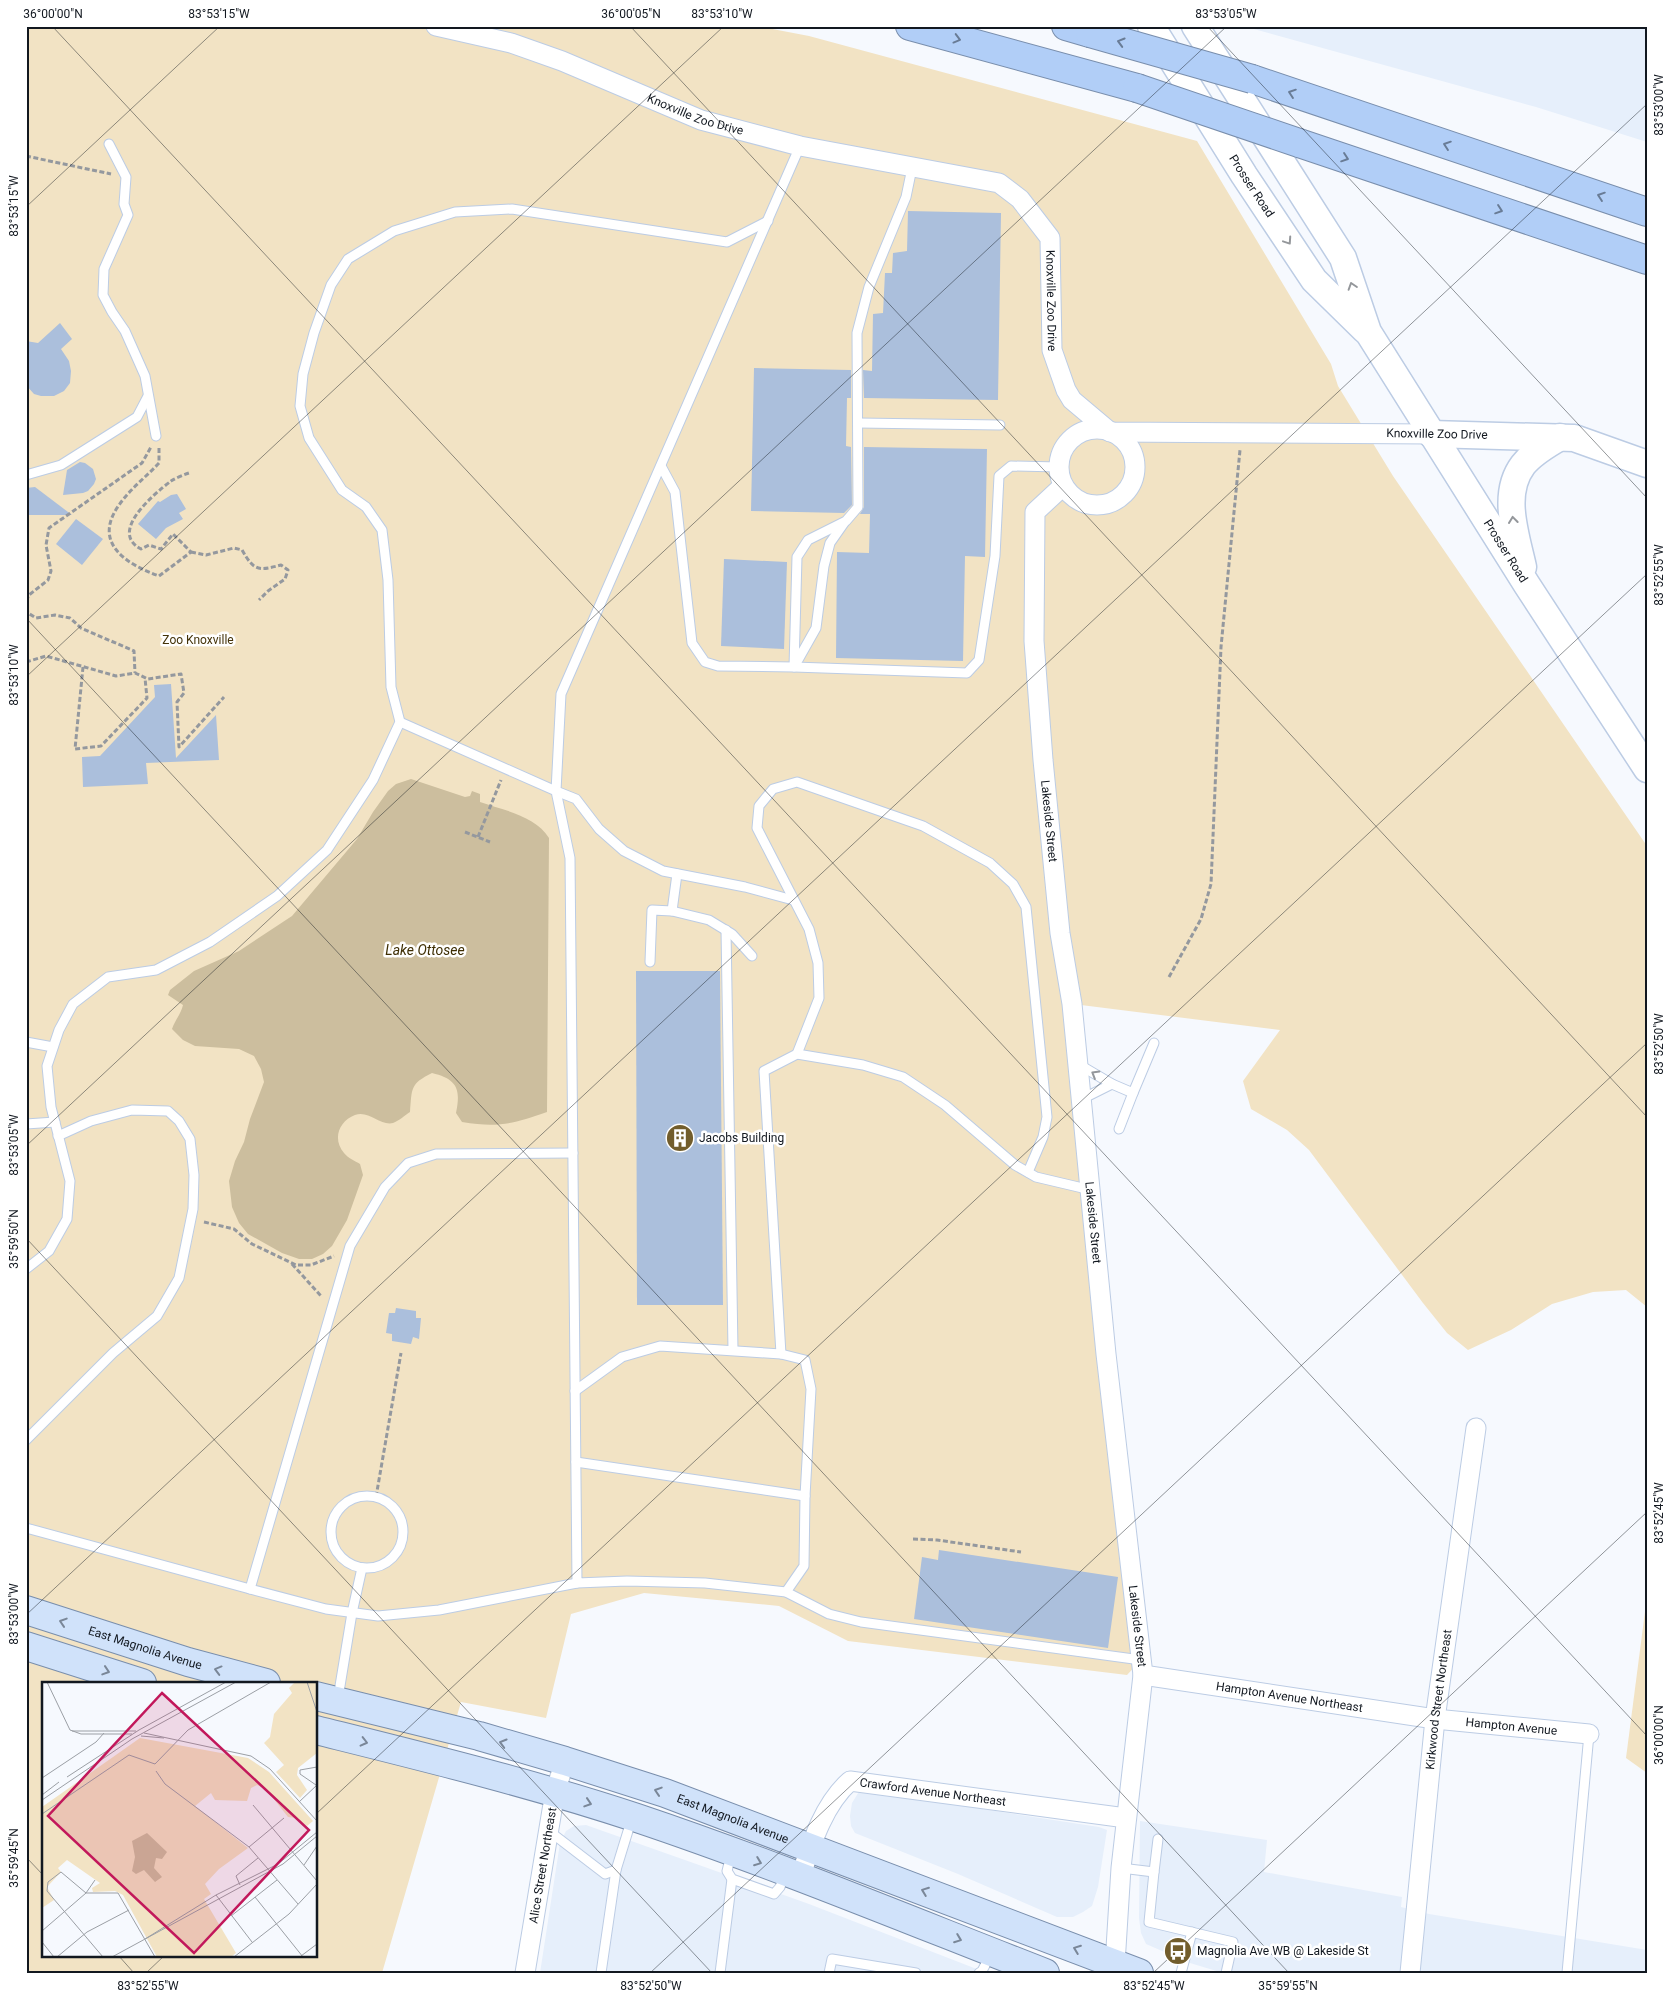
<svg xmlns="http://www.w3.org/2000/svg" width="1673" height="1999" font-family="Roboto,sans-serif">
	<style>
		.built { fill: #e6effb }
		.green { fill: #f2e3c4; fill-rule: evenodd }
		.water { fill: #ccbe9e }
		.building { fill: #abbfdc }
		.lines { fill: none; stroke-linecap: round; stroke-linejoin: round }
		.lane-casing { stroke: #bccce4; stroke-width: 11 }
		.street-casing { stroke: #bccce4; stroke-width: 21 }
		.secondary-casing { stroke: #bccce4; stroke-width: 29 }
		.primary-casing { stroke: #798eac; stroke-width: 30 }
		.highway-casing { stroke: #798eac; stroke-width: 30 }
		.path { stroke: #94989e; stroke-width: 3; stroke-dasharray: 5 2.5; stroke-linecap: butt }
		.lane { stroke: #fff; stroke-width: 9 }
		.street { stroke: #fff; stroke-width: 19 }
		.secondary { stroke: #fff; stroke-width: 26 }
		.primary { stroke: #d0e2fa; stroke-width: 28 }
		.highway { stroke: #b1cef7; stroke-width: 28 }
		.highway-bridge-casing { stroke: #798eac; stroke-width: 30; stroke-linecap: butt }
		.highway-bridge { stroke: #b1cef7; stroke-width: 28 }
		.oneway { stroke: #697c96 }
		.oneway2 { stroke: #94979b }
		.oneway3 { stroke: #7a8798 }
		.ticks { fill: none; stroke: #121820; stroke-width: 1; stroke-opacity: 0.45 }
		.labels { text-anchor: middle; stroke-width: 5; stroke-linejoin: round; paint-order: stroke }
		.street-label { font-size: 12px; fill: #121820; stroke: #fff }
		.park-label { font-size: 12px; fill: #443309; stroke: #fff }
		.poi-label { font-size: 12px; fill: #121820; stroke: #fff; text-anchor: start }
		.water-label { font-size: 14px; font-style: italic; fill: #3e2e03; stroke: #fff }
		.inset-road { fill: none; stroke: #9b9fa5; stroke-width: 1 }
		.view { fill: #c2185b; fill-opacity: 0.15; stroke: #c2185b; stroke-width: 2.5 }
		.inset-edge { fill: none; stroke: #121820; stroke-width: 2.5 }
		.neatline { fill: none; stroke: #121820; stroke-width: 2 }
		.ticks-label { font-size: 12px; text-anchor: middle; fill: #121820 }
	</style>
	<rect width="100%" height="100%" fill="#f6f9fe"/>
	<g class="built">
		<polygon points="1243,26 1647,26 1647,142 1536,107"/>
		<polygon points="860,1790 1099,1827 1107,1830 1098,1887 1092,1906 1083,1912 1073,1917 1057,1917 958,1874 855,1833 851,1826 850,1816 852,1803"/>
		<polygon points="1140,1821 1267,1840 1264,1872 1402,1897 1401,1907 1429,1914 1647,1950 1647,1973 1223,1973 1190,1963 1146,1944 1141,1933 1139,1918"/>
		<polygon points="586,1825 809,1904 987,1973 540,1973 560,1843 566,1831 574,1826"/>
	</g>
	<g class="green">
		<path d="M26,26H757L809,36L1197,141L1331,364L1338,386L1393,476L1647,846V1307L1626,1290L1593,1292L1552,1304L1511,1330L1468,1350L1447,1333L1423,1303L1309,1150L1287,1130L1251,1109L1243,1081L1280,1030L1073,1004L1141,1660L1127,1675L848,1641L779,1606L644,1593L571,1614L546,1718L461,1702L382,1973H26ZM44,1683H316V1955H44Z"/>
		<polygon points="1647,1596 1647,1773 1626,1758"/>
	</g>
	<path class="water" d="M411,779L465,797L470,796L472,791L480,794V802C503,810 536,816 549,838L547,1112C513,1124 498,1128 462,1122L456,1113C461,1089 457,1079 432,1073C410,1084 412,1088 410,1112C405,1115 399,1121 393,1123C380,1126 369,1110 355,1115C339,1121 332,1139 344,1153C348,1158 355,1161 360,1164L363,1175L347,1220L332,1246L323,1254L312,1259H299L282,1253L248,1234L239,1223L232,1207L229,1181L235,1161L244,1142L250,1119L264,1082L261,1069L254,1056L239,1049L195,1046L183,1040L172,1029C175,1020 181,1014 183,1005L168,995L170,990L194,971L239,951L292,916L357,839L373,812L388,791L396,784Z"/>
	<g class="building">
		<polygon points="908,211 1001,213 998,400 864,398 863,370 872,371 873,314 883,313 885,273 892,273 893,253 907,251"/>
		<polygon points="60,323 72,339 61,349 69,361 71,371 70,383 64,391 54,396 41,396 34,394 26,385 26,341 38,343"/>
		<polygon points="754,368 851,370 851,398 847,398 846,446 851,447 852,505 844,513 751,511"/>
		<polygon points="864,447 987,449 985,557 965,556 963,661 836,658 837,552 869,553 870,514 860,514 864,507"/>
		<polygon points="80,462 85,463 93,469 96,479 94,484 88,491 83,493 63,495 67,470"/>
		<polygon points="35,487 72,515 26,515 26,488"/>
		<polygon points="177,494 186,509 179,513 183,519 166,528 156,539 138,524 158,501 160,502 171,495"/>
		<polygon points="76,519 103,539 82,565 56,544"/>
		<polygon points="724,559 787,562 784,649 721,646"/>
		<polygon points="171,684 176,758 216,715 219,760 146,763 148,784 83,787 82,757 100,756 155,697 154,685"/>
		<polygon points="636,971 720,971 723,1305 637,1305"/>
		<polygon points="396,1308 416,1311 416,1318 421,1318 419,1339 413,1337 411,1344 392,1341 392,1334 386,1333 389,1313 395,1313"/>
		<polygon points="939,1550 1118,1577 1108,1648 914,1619 922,1557 938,1560"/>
	</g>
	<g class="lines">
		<defs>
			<g id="lane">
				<polyline points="109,144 126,177 124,204 128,215 104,269 103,295 112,312 125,331 145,376 156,436"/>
				<polyline points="912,168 906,197 869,287 857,333 858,507 846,521 808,540 797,557 794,667 967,673 979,660 995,556 999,476 1011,466 1059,467"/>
				<polyline points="858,423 1000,425"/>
				<polyline points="661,466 675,492 692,643 705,662 718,666 794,667 816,628 824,566 830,543 844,523"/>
				<polyline points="26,475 61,465 137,417 148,396"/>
				<polyline points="400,722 556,791 570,858 577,1583 627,1581 705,1583 786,1592 829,1614 861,1622 1141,1660"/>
				<polyline points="677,874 672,911 709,920 732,934 752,956"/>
				<polyline points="793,900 745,887 663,871 624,851 599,829 576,799 556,791 561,694 800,146"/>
				<polyline points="726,930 733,1350"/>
				<polyline points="650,962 652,910 672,911"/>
				<polyline points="26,1042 53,1047"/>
				<polyline points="797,1054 819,998 818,963 809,929 757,828 759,806 773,789 797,782 923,826 990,863 1013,884 1026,907 1047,1117 1043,1137 1028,1172"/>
				<polyline points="1078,1064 1112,1084 1133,1093 1154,1043"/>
				<polyline points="1082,1099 1112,1084"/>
				<polyline points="26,1124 55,1122"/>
				<polyline points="1119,1129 1133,1093"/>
				<polyline points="573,1153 436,1154 408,1163 385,1187 350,1246 250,1589 326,1609 378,1616 439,1610 577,1583"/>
				<polyline points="26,1269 49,1251 67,1219 70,1181 51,1107 47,1066 59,1030 73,1004 108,977 156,970 210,942 277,896 327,850 373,780 400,722 391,687 388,580 382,530 366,507 342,490 309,438 300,406 303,374 314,333 331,285 348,259 394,231 455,212 512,209 727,242 768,221"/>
				<polyline points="575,1391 622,1357 660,1346 781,1354 764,1071 797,1054 863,1065 903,1077 945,1105 1015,1165 1036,1177 1091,1190"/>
				<polyline points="26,1440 113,1353 157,1316 179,1278 193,1209 194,1175 190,1139 179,1121 168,1111 132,1110 91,1121 58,1136"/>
				<polyline points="576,1462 805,1496 811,1389 805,1360 781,1354"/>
				<circle cx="367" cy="1532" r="36"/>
				<polyline points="26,1528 250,1589"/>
				<polyline points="786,1592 804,1566 805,1496"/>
				<polyline points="338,1698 352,1613 362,1568"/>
				<polyline points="549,1831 605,1874 616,1870 632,1818"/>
				<polyline points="731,1855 727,1871 732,1879 774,1894 780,1887 785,1873"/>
				<polyline points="1121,1868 1154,1872 1149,1922 1233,1942 1226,1973"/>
				<polyline points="1154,1872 1158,1839"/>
				<polyline points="601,1973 616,1870"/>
				<polyline points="720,1973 732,1879"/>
				<polyline points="829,1973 832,1959 916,1973"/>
				<polyline points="979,1973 982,1971 991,1954"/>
				<polyline points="1181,1973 1192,1932"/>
				<polyline points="1567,1973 1589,1734"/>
			</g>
			<g id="street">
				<path id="s1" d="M436,26L511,43L562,61L701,120L800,146L999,183L1020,199L1050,238L1052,350L1066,390L1072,400L1110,432L1431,434"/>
				<circle cx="1097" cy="467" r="38"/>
				<path id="s2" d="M1063,486L1035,512L1034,641L1043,760L1060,933L1072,1004L1106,1354L1143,1675L1121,1868L1115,1964"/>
				<path id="s3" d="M1143,1675L1435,1719L1589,1734"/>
				<path id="s4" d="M800,1878C811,1845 823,1805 850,1781L1126,1818"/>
				<path id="s5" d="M525,1973L555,1792L565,1761"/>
				<path id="s6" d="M1410,1973L1435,1719L1476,1428"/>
			</g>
			<g id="secondary">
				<path id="s7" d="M1151,26L1244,175L1314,280L1365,330"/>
				<path id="s8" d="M1195,26L1343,258L1368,332L1527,585L1647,769"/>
				<polyline points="1431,434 1574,438 1647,464"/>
				<path d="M1523,567C1516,535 1501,494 1523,465C1532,453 1547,445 1560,437"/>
			</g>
			<g id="primary">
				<path id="s9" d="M26,1610L188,1662L266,1683"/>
				<polyline points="26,1646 142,1683"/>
				<path id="s10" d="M316,1696L479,1736L565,1761L665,1793L1139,1973"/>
				<path d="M316,1730C424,1757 531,1783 637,1818C774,1864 909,1920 1045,1973"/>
			</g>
			<g id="highway">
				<polyline points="910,26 1137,88"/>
				<polyline points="1066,26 1090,33"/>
				<polyline points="1252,79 1647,212"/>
				<polyline points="1299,143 1647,260"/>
			</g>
		</defs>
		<use href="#lane" class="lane-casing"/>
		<use href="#street" class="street-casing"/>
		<use href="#secondary" class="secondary-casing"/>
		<use href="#primary" class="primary-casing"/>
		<use href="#highway" class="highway-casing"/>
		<g class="path">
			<polyline points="26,156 111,174"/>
			<path d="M159,448V463C146,477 130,489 119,505C92,543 126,564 159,576L191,552L173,534L161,549L149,545L141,549C108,532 154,494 171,481C176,478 183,475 189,473"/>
			<path d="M191,552L206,555L234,548L242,550C254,571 258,571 281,565L288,570L285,579L268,591L259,600"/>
			<polyline points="26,601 29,595 48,580 51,571 46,545 49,528 142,463 151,447"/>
			<polyline points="26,608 28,613 36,618 55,615 70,618 81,628 134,651 135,673"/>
			<polyline points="26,662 46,656 116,676 135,673 148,679 181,674 184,693 177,702 179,747 224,697"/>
			<polyline points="83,667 75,749 101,746 147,698 145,678"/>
			<polyline points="465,832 490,842"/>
			<polyline points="478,837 501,780"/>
			<polyline points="1169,977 1201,919 1211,884 1221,647 1240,450"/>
			<polyline points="204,1222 234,1229 252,1244 296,1265 311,1265 334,1256"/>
			<polyline points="292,1264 321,1296"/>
			<polyline points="376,1497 401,1353"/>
			<polyline points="913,1539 937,1540 1021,1552"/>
		</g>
		<use href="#lane" class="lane"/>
		<use href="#street" class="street"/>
		<use href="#secondary" class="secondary"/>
		<use href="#primary" class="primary"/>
		<use href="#highway" class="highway"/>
		<defs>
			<g id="highway-bridge">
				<polyline points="1090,33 1252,79"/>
				<polyline points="1137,88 1299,143"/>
			</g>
		</defs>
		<use href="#highway-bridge" class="highway-bridge-casing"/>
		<use href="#highway-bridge" class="highway-bridge"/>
	</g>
	<defs><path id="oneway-chevron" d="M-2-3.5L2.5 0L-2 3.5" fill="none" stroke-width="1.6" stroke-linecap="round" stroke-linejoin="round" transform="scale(1.25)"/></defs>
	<g class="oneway">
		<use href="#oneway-chevron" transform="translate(957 39) rotate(15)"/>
		<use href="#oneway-chevron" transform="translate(1121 42) rotate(-164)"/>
		<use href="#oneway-chevron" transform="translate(1292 93) rotate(-161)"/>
		<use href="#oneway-chevron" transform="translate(1447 145) rotate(-161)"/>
		<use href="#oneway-chevron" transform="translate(1345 158) rotate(19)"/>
		<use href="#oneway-chevron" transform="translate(1601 196) rotate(-161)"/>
		<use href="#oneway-chevron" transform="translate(1499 210) rotate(19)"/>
	</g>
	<g class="oneway2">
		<use href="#oneway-chevron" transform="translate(1288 241) rotate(56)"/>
		<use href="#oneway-chevron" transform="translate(1352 286) rotate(-108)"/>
		<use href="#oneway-chevron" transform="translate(1513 520) rotate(-97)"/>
		<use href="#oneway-chevron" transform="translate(1095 1074) rotate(-149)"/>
	</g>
	<g class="oneway3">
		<use href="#oneway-chevron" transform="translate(63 1622) rotate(-162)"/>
		<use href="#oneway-chevron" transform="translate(218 1670) rotate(-165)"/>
		<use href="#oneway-chevron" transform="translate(106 1671) rotate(18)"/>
		<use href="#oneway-chevron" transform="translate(364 1742) rotate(14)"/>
		<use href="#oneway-chevron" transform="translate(503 1743) rotate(-164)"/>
		<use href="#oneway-chevron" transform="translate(658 1791) rotate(-162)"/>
		<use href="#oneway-chevron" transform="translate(588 1803) rotate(18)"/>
		<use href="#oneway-chevron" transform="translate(758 1862) rotate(21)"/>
		<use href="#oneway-chevron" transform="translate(925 1891) rotate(-159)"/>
		<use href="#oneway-chevron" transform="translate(958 1939) rotate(21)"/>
		<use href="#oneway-chevron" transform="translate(1077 1949) rotate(-159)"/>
	</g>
	<path class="ticks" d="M52,26L1647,1736M630,26L1647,1117M1207,26L1647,498M26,207L220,26M26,618L1289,1973M26,677L724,26M26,1146L1227,26M26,1238L712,1973M26,1615L1647,104M316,1814L1647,574M26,1857L44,1876M118,1955L134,1973M146,1973L165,1955M650,1973L1647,1043M1153,1973L1647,1512"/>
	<defs>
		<symbol id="building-disc" viewBox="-11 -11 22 22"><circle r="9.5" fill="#725d2c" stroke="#fff"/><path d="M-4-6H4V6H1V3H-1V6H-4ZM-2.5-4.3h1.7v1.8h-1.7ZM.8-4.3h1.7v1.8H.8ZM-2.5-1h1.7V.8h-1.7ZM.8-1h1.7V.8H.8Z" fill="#fff"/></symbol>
		<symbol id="bus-disc" viewBox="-11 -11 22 22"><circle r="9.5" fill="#725d2c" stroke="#fff"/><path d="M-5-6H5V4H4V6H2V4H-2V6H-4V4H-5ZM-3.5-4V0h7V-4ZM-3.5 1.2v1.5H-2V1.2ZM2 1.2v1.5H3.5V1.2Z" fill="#fff"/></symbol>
	</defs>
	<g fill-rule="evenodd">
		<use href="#building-disc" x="664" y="1122" width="32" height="32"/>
		<use href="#bus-disc" x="1162" y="1935" width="32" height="32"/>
	</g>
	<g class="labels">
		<g class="street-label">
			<text dy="4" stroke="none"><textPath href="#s1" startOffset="275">Knoxville Zoo Drive</textPath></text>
			<text dy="4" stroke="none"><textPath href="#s7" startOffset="189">Prosser Road</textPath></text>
			<text dy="4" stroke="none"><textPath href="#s1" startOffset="725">Knoxville Zoo Drive</textPath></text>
			<text transform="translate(1437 434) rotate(1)" y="4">Knoxville Zoo Drive</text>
			<text dy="4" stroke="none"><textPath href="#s8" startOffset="612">Prosser Road</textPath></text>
			<text dy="4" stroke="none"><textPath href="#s2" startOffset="348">Lakeside Street</textPath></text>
			<text dy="4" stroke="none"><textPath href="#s2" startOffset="752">Lakeside Street</textPath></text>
			<text dy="4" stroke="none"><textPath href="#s2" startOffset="1158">Lakeside Street</textPath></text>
			<text dy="4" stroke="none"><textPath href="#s9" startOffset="125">East Magnolia Avenue</textPath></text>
			<text dy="4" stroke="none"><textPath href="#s3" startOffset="148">Hampton Avenue Northeast</textPath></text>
			<text dy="4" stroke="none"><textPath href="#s6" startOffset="275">Kirkwood Street Northeast</textPath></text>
			<text dy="4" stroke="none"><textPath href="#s3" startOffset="372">Hampton Avenue</textPath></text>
			<text dy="4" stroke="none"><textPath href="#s4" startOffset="194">Crawford Avenue Northeast</textPath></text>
			<text dy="4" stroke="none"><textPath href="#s10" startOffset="435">East Magnolia Avenue</textPath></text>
			<text dy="4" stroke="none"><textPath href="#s5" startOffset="109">Alice Street Northeast</textPath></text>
		</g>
		<g class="park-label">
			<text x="198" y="644">Zoo Knoxville</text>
		</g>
		<g class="poi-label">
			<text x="699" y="1142">Jacobs Building</text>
			<text x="1197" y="1955">Magnolia Ave WB @ Lakeside St</text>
		</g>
		<g class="water-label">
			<text x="425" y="955">Lake Ottosee</text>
		</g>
	</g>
	<g transform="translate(42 1682)">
		<rect width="275" height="275" fill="#f6f9fe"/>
		<path d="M253,0H275V71L256,86L255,93L265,108L258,116L234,90L242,83L222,61L228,55L232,32L250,11L247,6ZM98,56L206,76L227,90L271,139L265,144L254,136L246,135L224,107L215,103L209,106L205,119L173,118L169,111L153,124L206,166L177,187L163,202L169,212L162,217L194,271L189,275H115L81,213L73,209L51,210L50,206L58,201L25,178L16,186L19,190L5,205L12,218L0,226V125Z" fill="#f2e3c4"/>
		<path d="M105,151L125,170L120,177L114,176L112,186L120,195L113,200L102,188L94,192L90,189L93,175L90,159Z" fill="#ccbe9e"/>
		<path class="inset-road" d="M5,0L28,48L39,52H90M265,0L275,30M30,49H94M102,51L209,74L228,87L275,139M99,54L122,56M258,88V92L274,103M258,88L275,85M114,89L123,102L207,165L256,222M25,95L97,48L184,0M0,96L54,60L62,51M0,113L17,100M0,118L90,57L194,0M257,120L275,103M211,123L275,199M0,132L87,73L113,82L146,48L229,0M207,165L242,136M262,183L275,164M198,203L194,194L216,176M174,213L210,260M213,215L261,275M189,234L235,198M0,249L44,211L53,198M103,257L174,213L236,182L275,150M0,260L12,275M259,274L275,262M15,275L45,250L87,228M61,275L5,209L6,200L19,190L44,211H76L113,275M70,275L241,182L275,154M192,275L247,232L275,202"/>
		<path class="view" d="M120,11L267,148L152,271L6,134Z"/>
		<rect width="275" height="275" class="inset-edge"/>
	</g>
	<rect width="1673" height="1999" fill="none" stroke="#ffffff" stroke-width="55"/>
	<rect x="28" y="28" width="1618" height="1944" class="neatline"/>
	<g class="ticks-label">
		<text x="53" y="18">36°00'00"N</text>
		<text x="219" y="18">83°53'15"W</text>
		<text x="631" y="18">36°00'05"N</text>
		<text x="722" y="18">83°53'10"W</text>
		<text x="1226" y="18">83°53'05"W</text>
		<text transform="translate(1659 105) rotate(-90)" y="4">83°53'00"W</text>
		<text transform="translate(14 206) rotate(-90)" y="4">83°53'15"W</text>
		<text transform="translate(1659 575) rotate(-90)" y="4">83°52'55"W</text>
		<text transform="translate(14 675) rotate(-90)" y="4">83°53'10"W</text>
		<text transform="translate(1659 1044) rotate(-90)" y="4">83°52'50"W</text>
		<text transform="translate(14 1145) rotate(-90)" y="4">83°53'05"W</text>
		<text transform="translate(14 1239) rotate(-90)" y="4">35°59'50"N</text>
		<text transform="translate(1659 1513) rotate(-90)" y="4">83°52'45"W</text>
		<text transform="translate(14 1614) rotate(-90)" y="4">83°53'00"W</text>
		<text transform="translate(1659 1735) rotate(-90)" y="4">36°00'00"N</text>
		<text transform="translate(14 1858) rotate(-90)" y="4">35°59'45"N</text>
		<text x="148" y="1990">83°52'55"W</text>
		<text x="651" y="1990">83°52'50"W</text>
		<text x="1154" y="1990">83°52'45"W</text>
		<text x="1288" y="1990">35°59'55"N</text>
	</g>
</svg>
